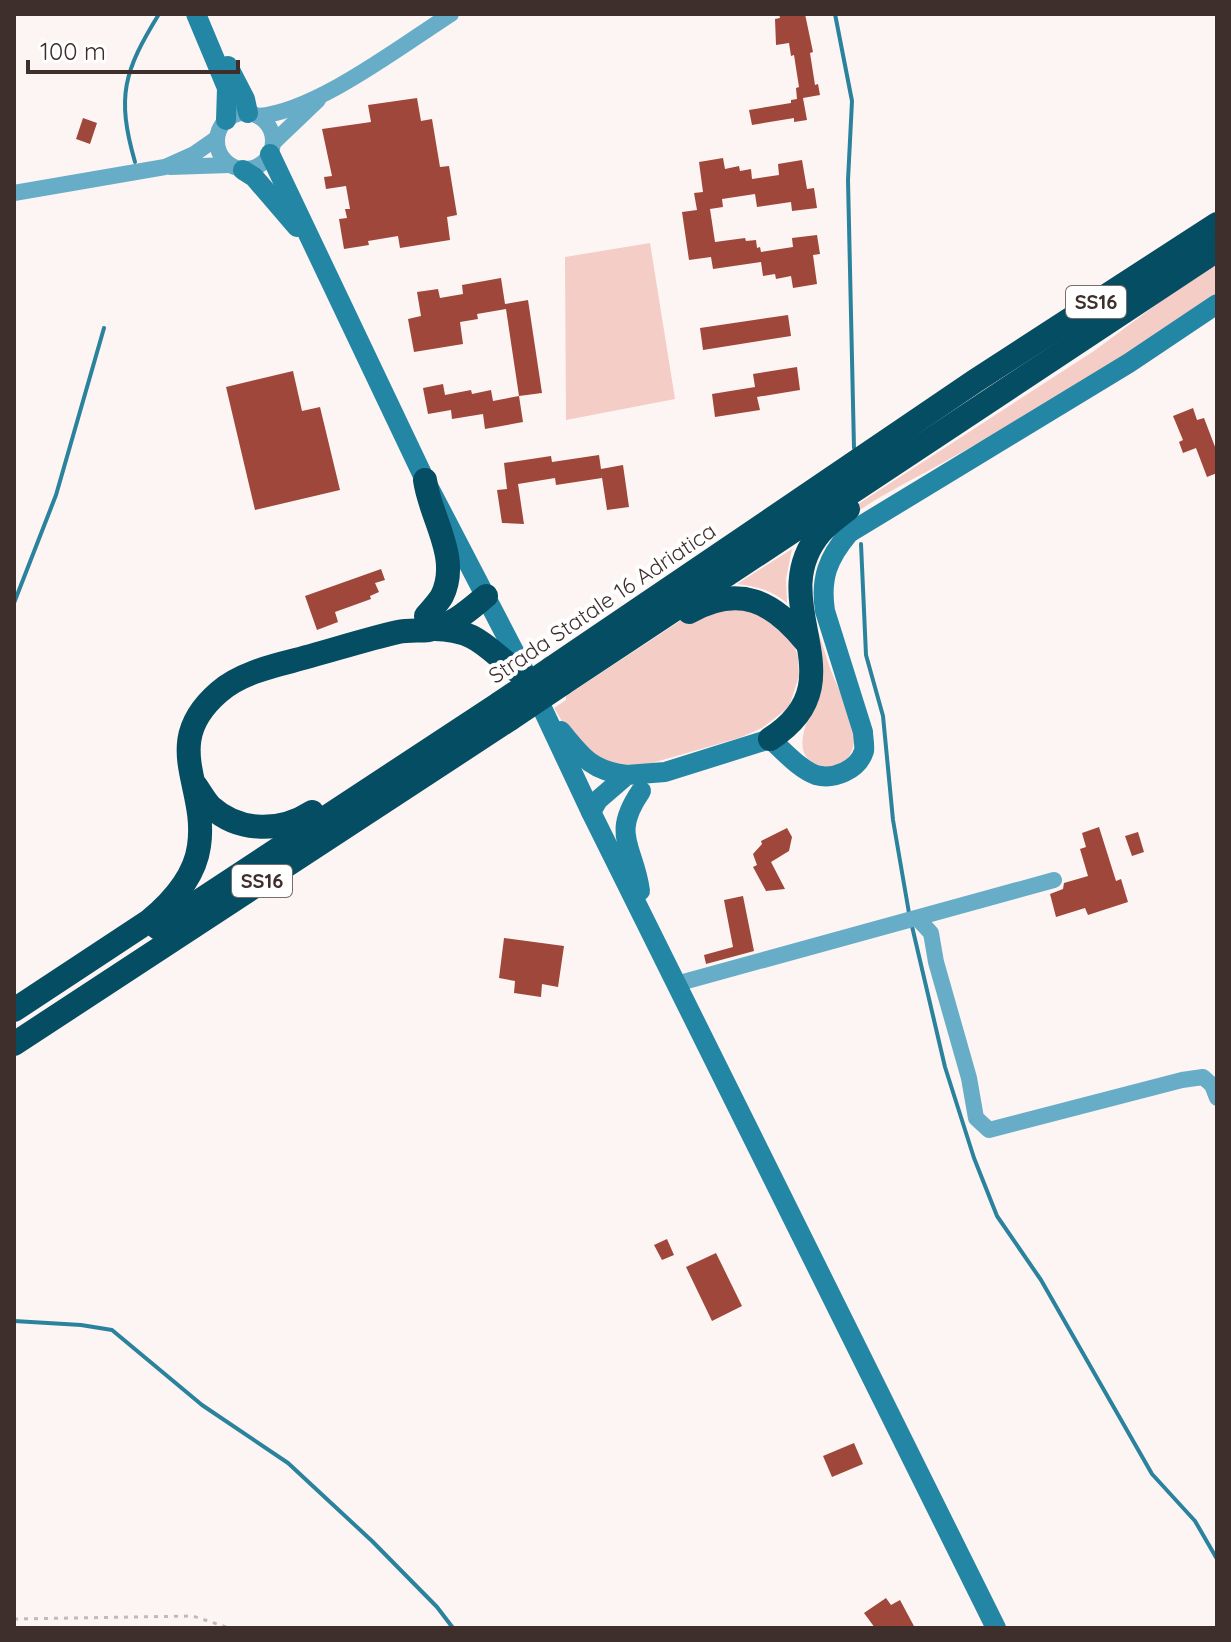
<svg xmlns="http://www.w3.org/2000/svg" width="1231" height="1642" font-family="Quicksand,sans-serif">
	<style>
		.green { fill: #f3cdc6 }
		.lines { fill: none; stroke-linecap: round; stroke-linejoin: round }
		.stream { stroke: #2a829d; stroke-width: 4 }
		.building { fill: #9f473a }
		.path { stroke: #c3b9b6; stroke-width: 3; stroke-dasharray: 4 6; stroke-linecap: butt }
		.street { stroke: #67adc8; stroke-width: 16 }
		.secondary { stroke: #2486a5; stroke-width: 20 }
		.highway { stroke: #044d62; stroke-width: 24 }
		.highway-bridge { stroke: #044d62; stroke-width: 24 }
		.labels { text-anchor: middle; stroke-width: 8; stroke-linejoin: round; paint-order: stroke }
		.shield { fill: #fff; stroke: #786d6b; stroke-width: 2 }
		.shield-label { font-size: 20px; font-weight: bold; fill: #3e2f2c }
		.street-label { font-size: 22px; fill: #3e2f2c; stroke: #fff }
	</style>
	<rect width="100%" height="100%" fill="#fdf5f3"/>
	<g class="green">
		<polygon points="650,243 675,399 566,420 565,257"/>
		<path d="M1217,264V292C1167,326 1118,362 1066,393C1023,418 979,442 935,467C900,487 844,511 823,547C814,562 809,580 811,599C814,622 823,646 830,668C838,690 853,714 854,737C855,746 850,758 843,763C836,768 827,768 820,765C780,755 821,701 821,675C821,656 814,641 808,623C791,571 814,540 852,508L1094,351L1176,290Z"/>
		<path d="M792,549L786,579L787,603C773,591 756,586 737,584Z"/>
		<polygon points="755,608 793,642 798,657 799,676 789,707 762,728 739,738 645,765 622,768 597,760 563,723 554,708 566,700 566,696 694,612"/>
	</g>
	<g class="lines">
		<g class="stream">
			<polyline points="835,14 852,101 848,180 854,448"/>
			<path d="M135,162C116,96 124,71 159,14"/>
			<polyline points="861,544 866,655 883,716 893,820 909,913"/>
			<polyline points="14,603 56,495 104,328"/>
			<polyline points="911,922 945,1067 974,1158 997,1216 1041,1280 1152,1474 1195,1521 1217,1559"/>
			<polyline points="14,1321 81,1325 112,1330 202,1405 288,1463 372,1541 437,1607 453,1628"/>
		</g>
	</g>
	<g class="building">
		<polygon points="779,14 805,14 813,52 810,53 815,85 818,84 820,95 803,98 807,120 794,122 794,118 752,125 749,110 791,103 791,100 797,99 796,88 799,87 794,55 791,56 789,43 776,45 775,19 780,18"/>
		<polygon points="417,98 421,121 432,119 440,167 449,166 457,215 447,217 450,240 400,248 398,236 368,241 369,245 344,249 339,219 347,218 345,209 350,209 346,186 326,189 324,177 332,176 322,129 371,122 368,105"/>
		<polygon points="83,118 97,123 90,144 76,139"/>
		<polygon points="723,158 725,169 739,166 740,171 751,169 752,179 779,175 778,164 802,160 807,189 814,188 817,208 792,211 791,202 757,207 755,194 722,199 723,207 710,209 715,242 745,238 746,241 756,240 757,248 760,247 761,252 793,247 792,238 817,235 820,254 813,255 817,284 793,288 791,276 776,279 775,274 763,276 761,262 713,269 711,257 689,260 682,212 697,210 694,193 703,192 699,162"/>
		<polygon points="501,278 505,304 528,300 542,393 519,396 506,309 477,314 478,319 460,322 463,344 414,352 408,319 421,316 417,292 438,289 440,298 463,294 462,285"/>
		<polygon points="788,315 791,336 703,350 700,328"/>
		<polygon points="797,367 800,390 757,397 760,410 715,417 712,394 755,387 753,374"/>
		<polygon points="293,371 302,411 320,407 340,490 255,510 226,387"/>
		<polygon points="443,384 445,395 471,390 472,394 491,390 493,401 519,396 523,422 485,429 483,414 452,419 451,410 428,414 423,388"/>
		<polygon points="1193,408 1197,420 1204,418 1217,452 1217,473 1207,477 1196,448 1183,453 1179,442 1183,440 1173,416"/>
		<polygon points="599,455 601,469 623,465 629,507 607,510 601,471 602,478 556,485 555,478 518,484 524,524 502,523 497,490 507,489 504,463 551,456 552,462"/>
		<polygon points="381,569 385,580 375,583 379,592 370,596 371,599 335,612 338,622 317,630 305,596"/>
		<polygon points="1099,827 1116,881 1121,879 1128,902 1088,915 1085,908 1056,917 1050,894 1063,889 1064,883 1088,876 1080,849 1086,847 1082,833"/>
		<polygon points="787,828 792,837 789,851 771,862 785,889 766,891 753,867 757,865 753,854 762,844 761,841"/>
		<polygon points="1138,832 1144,852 1132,856 1125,836"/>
		<polygon points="743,896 754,951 706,964 704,955 733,947 724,900"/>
		<polygon points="504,938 564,946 558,987 542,984 541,997 514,993 515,981 499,978"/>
		<polygon points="667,1239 674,1255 662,1260 654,1245"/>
		<polygon points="716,1253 742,1306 712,1321 686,1267"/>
		<polygon points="854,1443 863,1464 832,1477 823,1456"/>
		<polygon points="886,1598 891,1605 900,1600 915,1628 875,1628 864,1613"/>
	</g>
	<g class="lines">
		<polyline class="path" points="14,1619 193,1616 229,1628"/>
		<g class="street">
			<circle cx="245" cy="141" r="28"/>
			<path d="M258,116C315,112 401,46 451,14"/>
			<polyline points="273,143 318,100"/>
			<polyline points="170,167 230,165"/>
			<polyline points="14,193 165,167 194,154 217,138"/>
			<polyline points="918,919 931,933 936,962 969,1078 976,1118 989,1130 1182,1080 1203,1077 1212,1085 1217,1098"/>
			<polyline points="676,984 1054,880"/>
		</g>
		<g class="secondary">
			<polyline points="196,14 227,88 226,120"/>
			<polyline points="228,66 245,99 248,113"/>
			<polyline points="270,154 425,480 528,678 591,812 996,1628"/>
			<polyline points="243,170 254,177 297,227"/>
			<path d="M561,731C582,757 592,771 627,775"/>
			<path d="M591,812L598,800L627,775L665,772L770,739C784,751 799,769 816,775C834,780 858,770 864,751C865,746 863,737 863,732L825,611C820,578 828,558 849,533L1129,363L1217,304"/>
			<path d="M640,891C634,846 610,836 641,791"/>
		</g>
		<g class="highway">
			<path d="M425,480C430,518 461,557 442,596C438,603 431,610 426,616"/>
			<path d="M689,612C739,584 773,601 806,642"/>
			<path d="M434,629C483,629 490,656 528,678"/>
			<polyline points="552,668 975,381 1217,224"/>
			<polyline points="562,684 1217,250"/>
			<path d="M770,739C863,680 761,604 820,533C828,524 839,516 848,509"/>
			<path d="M196,786C201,793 205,801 211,807C240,833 281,832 312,812"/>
			<polyline points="158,928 500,703"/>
			<path d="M14,1010L149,921C172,902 195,876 199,846C208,785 159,744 219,692C238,675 268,667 292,661C327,652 363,640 398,632C408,630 419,631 429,630C452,626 469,610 486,596"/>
			<polyline points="14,1044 510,719"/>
		</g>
		<g class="highway-bridge">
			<polyline points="500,703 552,668"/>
			<polyline points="510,719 562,684"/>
		</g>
	</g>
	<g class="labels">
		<g class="shield">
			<rect x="1066" y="286" width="60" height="32" rx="6"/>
			<rect x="232" y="865" width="60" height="32" rx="6"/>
		</g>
		<g class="shield-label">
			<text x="1096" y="309">SS16</text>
			<text x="262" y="888">SS16</text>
		</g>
		<g class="street-label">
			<text transform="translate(602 603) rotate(-34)" y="8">Strada Statale 16 Adriatica</text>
		</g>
	</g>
	<rect width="1231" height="1642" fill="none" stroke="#3e2f2c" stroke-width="32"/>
	<path d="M28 60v12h210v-12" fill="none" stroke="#3e2f2c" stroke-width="4"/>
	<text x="40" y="60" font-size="24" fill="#3e2f2c" stroke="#ffffff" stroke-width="6" paint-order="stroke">100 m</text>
</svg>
